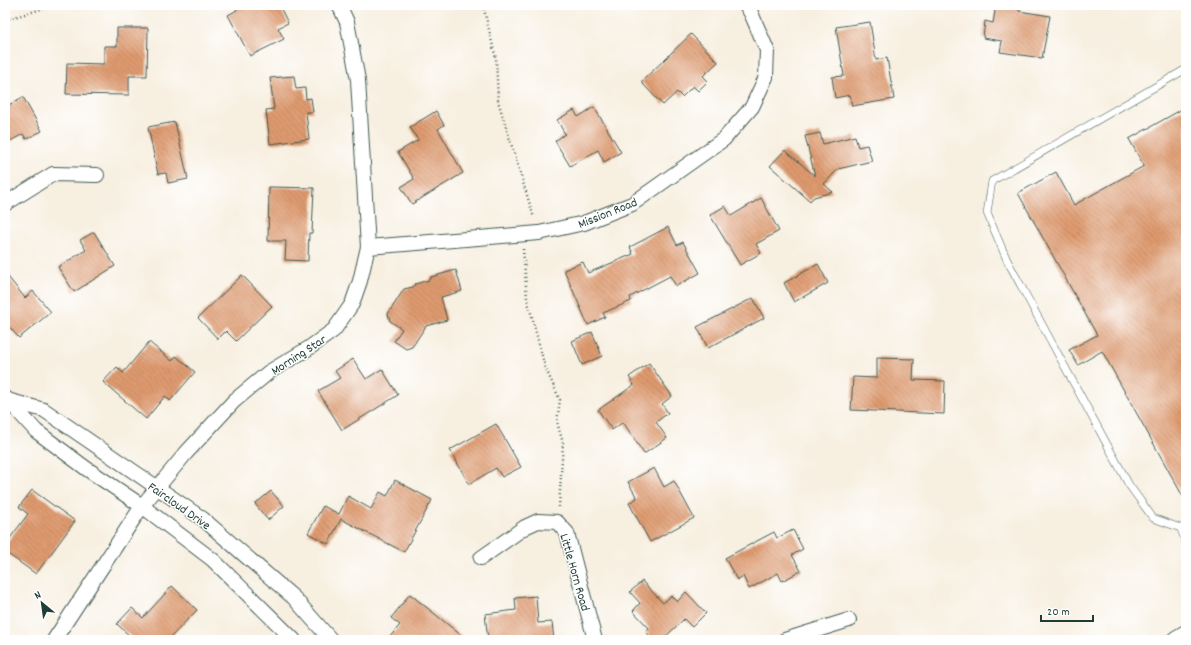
<svg xmlns="http://www.w3.org/2000/svg" width="1191" height="645" font-family="Dekko,sans-serif">
	<style>
		.building { fill: url(#building-back-hatch) }
		.lines { fill: none; stroke-linecap: round; stroke-linejoin: round }
		.service-casing { stroke: #3f584e; stroke-width: 8 }
		.minor-casing { stroke: #3f584e; stroke-width: 16 }
		.tertiary-casing { stroke: #3f584e; stroke-width: 20 }
		.path { stroke: #3f584e; stroke-width: 2.5; stroke-dasharray: 1 3; stroke-linecap: butt }
		.service { stroke: #fff; stroke-width: 7 }
		.minor { stroke: #fff; stroke-width: 14 }
		.tertiary { stroke: #fff; stroke-width: 18 }
		.labels { text-anchor: middle; stroke-width: 3; stroke-linejoin: round; paint-order: stroke }
		.street-label { font-size: 13px; fill: #1f3d34; stroke: #fff }
	</style>
	<defs>
		<pattern id="building-back-hatch" width="6" height="6" patternUnits="userSpaceOnUse"><rect width="6" height="6" fill="#df9a6e"/><path d="M-1 5l2 2M0 0l6 6M5-1l2 2" fill="none" stroke="#b47f5b"/></pattern>
	</defs>
	<rect width="100%" height="100%" fill="#fff"/>
	<filter id="ink" filterUnits="userSpaceOnUse"><feTurbulence type="fractalNoise" baseFrequency=".025" numOctaves="2"/><feDisplacementMap in="SourceGraphic" scale="8" xChannelSelector="R" yChannelSelector="G"/><feConvolveMatrix kernelMatrix="1 2 1 2 8 2 1 2 1" color-interpolation-filters="sRGB"/></filter>
	<filter id="wash" filterUnits="userSpaceOnUse"><feTurbulence type="fractalNoise" baseFrequency=".012" numOctaves="4" result="noise"/><feDisplacementMap in="SourceGraphic" scale="16" xChannelSelector="R" yChannelSelector="G"/><feGaussianBlur stdDeviation="0.9" result="paint"/><feColorMatrix in="noise" values="0 0 0 0 0 0 0 0 0 0 0 0 0 0 0 0 0 1.4 0 .05"/><feComposite in="paint" operator="in"/></filter>
	<g filter="url(#wash)">
		<rect width="100%" height="100%" fill="#f7efe0"/>
		<g id="blocks">
			<g class="building">
				<polygon points="235,5 279,5 288,23 278,28 284,39 250,56 228,15 237,10"/>
				<polygon points="996,5 1020,5 1019,11 1050,16 1042,58 1000,52 1002,41 983,38 985,21 993,23"/>
				<polygon points="870,22 876,60 887,58 894,99 852,106 850,95 835,98 832,77 844,76 836,27"/>
				<polygon points="117,28 148,28 147,76 129,76 129,95 66,94 67,63 104,64 104,46 117,46"/>
				<polygon points="691,34 718,62 703,76 708,81 698,91 693,86 682,97 677,92 663,105 641,82"/>
				<polygon points="294,76 296,89 305,88 306,99 311,98 313,112 306,112 309,139 270,144 266,110 274,109 270,78"/>
				<polygon points="23,97 42,131 26,139 23,134 5,144 5,107"/>
				<polygon points="594,107 621,152 604,162 598,150 570,166 555,141 565,134 557,120 574,110 578,117"/>
				<polygon points="1186,107 1186,502 1102,351 1078,365 1069,350 1097,335 1018,193 1056,172 1074,205 1144,166 1129,139"/>
				<polygon points="436,111 444,125 438,129 463,173 412,204 401,187 414,179 398,152 418,140 410,127"/>
				<polygon points="175,122 188,179 168,183 166,173 158,174 148,127"/>
				<polygon points="820,133 823,144 855,136 858,147 867,145 872,161 838,169 824,184 833,192 814,197 810,201 770,166 785,150 815,176 805,136"/>
				<polygon points="269,187 314,188 312,233 309,233 308,261 285,260 286,241 268,241"/>
				<polygon points="761,198 779,231 756,244 761,253 740,265 710,215 725,206 731,216"/>
				<polygon points="668,227 677,245 683,242 700,273 676,286 670,276 630,297 631,301 603,313 605,317 588,325 564,270 583,262 588,273 633,254 630,247"/>
				<polygon points="94,232 115,266 74,292 58,267 86,250 80,240"/>
				<polygon points="818,264 828,283 794,302 784,283"/>
				<polygon points="456,270 462,291 441,297 447,320 426,326 412,347 406,349 394,341 402,329 390,321 388,314 404,289 413,287 415,284 429,280 431,277"/>
				<polygon points="5,273 25,298 33,291 51,312 19,338 5,322"/>
				<polygon points="242,275 272,306 236,341 226,331 218,339 198,318"/>
				<polygon points="753,298 764,318 708,348 697,327"/>
				<polygon points="592,332 602,356 582,365 572,341"/>
				<polygon points="149,342 172,361 176,356 195,372 170,401 165,396 146,419 103,382 117,367 123,373"/>
				<polygon points="877,358 914,359 913,380 945,381 944,414 851,410 853,377 877,378"/>
				<polygon points="353,359 366,379 382,369 398,395 342,430 318,391 340,378 335,371"/>
				<polygon points="649,363 672,396 662,404 668,413 656,422 667,438 644,454 623,422 612,430 598,410 634,385 629,377"/>
				<polygon points="496,424 521,467 502,477 496,468 469,484 450,450"/>
				<polygon points="654,468 664,487 674,481 694,518 650,542 629,503 637,498 628,482"/>
				<polygon points="395,480 432,500 404,552 341,519 328,544 308,533 323,506 339,514 348,496 371,509 380,492 387,496"/>
				<polygon points="32,490 75,521 36,574 5,552 5,545 28,514 19,507"/>
				<polygon points="271,491 284,506 268,520 255,504"/>
				<polygon points="793,530 803,549 792,555 801,571 782,581 778,573 749,589 743,576 737,580 725,558 774,532 777,538"/>
				<polygon points="642,581 663,603 671,596 677,602 686,592 706,613 692,627 684,619 662,640 654,640 646,632 649,628 633,611 640,603 630,592"/>
				<polygon points="172,586 197,610 168,640 134,640 117,624 132,608 143,618"/>
				<polygon points="410,594 467,640 387,640 400,625 391,618"/>
				<polygon points="536,596 538,623 552,622 554,640 488,640 485,614 516,610 515,598"/>
			</g>
		</g>
	</g>
	<g filter="url(#ink)">
		<use href="#blocks" fill-opacity="0" stroke="#3f584e" stroke-width="1"/>
		<g class="lines">
			<defs>
				<g id="service">
					<polyline points="1186,69 992,181 987,213 1007,260 1129,485 1153,518 1186,530"/>
					<polyline points="1181,529 1186,543"/>
				</g>
				<g id="minor">
					<polyline points="5,204 53,174 97,175"/>
					<polyline points="368,247 539,233 584,223 632,204 724,139 752,107 766,77 767,50 751,13 746,5"/>
					<polyline points="7,399 36,431 87,469 142,506 213,560 294,640"/>
					<polyline points="7,400 44,410 203,519 294,598 331,640"/>
					<polyline points="481,558 525,527 538,521 557,522 567,533 595,640"/>
					<polyline points="54,640 142,506 186,453 234,401 269,372 309,348 334,330 352,304 360,281 368,247 358,80 347,22 339,5"/>
					<polyline points="785,640 849,620"/>
				</g>
				<polyline id="tertiary" points="1176,640 1186,634"/>
			</defs>
			<use href="#service" class="service-casing"/>
			<use href="#minor" class="minor-casing"/>
			<use href="#tertiary" class="tertiary-casing"/>
			<g class="path">
				<polyline points="483,5 496,59 498,101 534,218"/>
				<polyline points="5,20 55,5"/>
				<polyline points="523,249 527,298 545,367 560,400 557,422 563,443 559,507"/>
			</g>
			<use href="#service" class="service"/>
			<use href="#minor" class="minor"/>
			<use href="#tertiary" class="tertiary"/>
		</g>
	</g>
	<g class="labels">
		<g class="street-label">
			<text transform="translate(607 212) rotate(-22)" y="5">Mission Road</text>
			<text transform="translate(298 354) rotate(-33)" y="5">Morning Star</text>
			<text transform="translate(180 505) rotate(35)" y="5">Faircloud Drive</text>
			<text transform="translate(576 572) rotate(74)" y="5">Little Horn Road</text>
		</g>
	</g>
	<rect width="1191" height="645" fill="none" stroke="#fff" stroke-width="20"/>
	<g transform="translate(42 603) rotate(331)" stroke="#ffffff" stroke-width="3" paint-order="stroke">
	<path d="M0-3L7 15L0 10L-7 15Z" fill="#1f3d34"/>
	<text y="-6" font-size="11" font-weight="bold" text-anchor="middle" fill="#1f3d34">N</text>
	</g>
	<path d="M1041 615v6h52v-6" fill="none" stroke="#1f3d34" stroke-width="2"/>
	<text x="1047" y="615" font-size="12" fill="#1f3d34" stroke="#ffffff" stroke-width="3" paint-order="stroke">20 m</text>
</svg>
